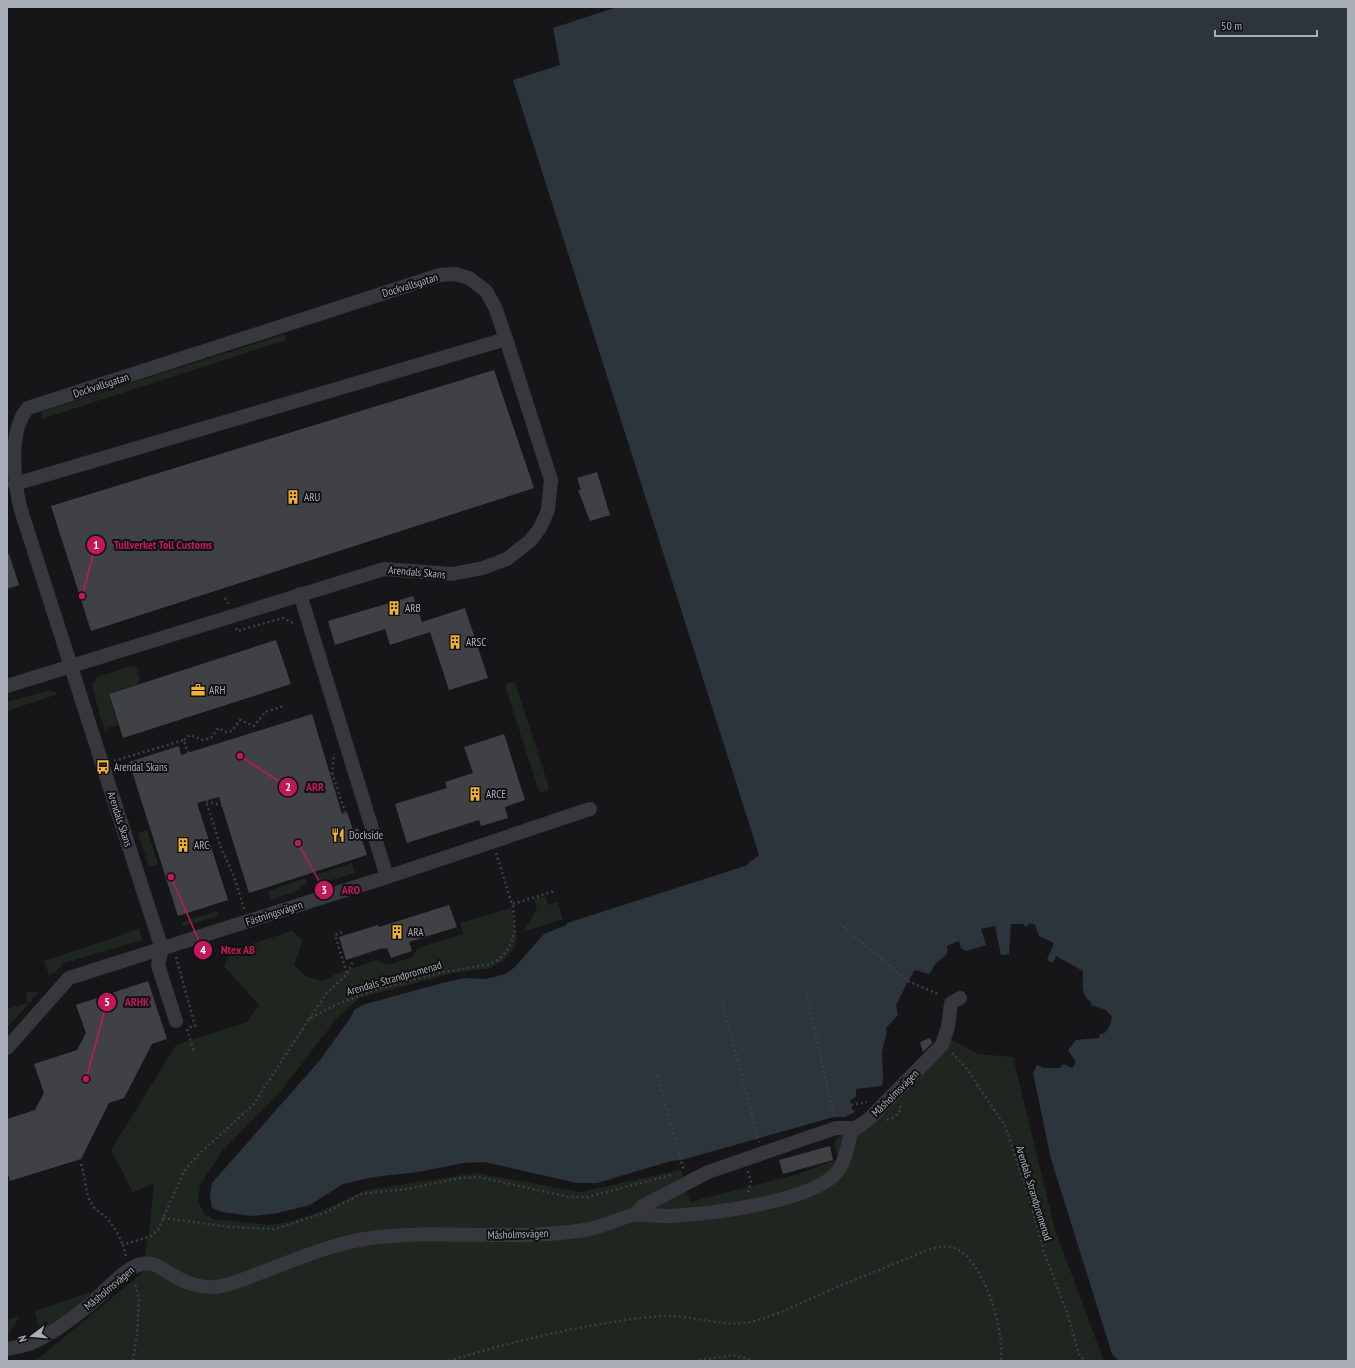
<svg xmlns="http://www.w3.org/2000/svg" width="1355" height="1368" font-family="'PT Sans Narrow',sans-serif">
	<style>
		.green { fill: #1e261f }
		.water { fill: #2c353c }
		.building { fill: #404145 }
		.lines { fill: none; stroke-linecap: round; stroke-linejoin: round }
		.path { stroke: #3d3f44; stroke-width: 2.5; stroke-dasharray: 2 3; stroke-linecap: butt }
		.minor { stroke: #37383d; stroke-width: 14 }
		.labels { text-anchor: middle; stroke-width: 4; stroke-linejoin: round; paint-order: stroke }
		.street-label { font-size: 11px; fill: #a8adb8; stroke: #111113 }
		.poi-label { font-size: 11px; fill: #a8adb8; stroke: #111113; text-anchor: start }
		.leader { fill: none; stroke: #c2185b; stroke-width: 1.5 }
		.callout-dot { fill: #c2185b; stroke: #111113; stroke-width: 1.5 }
		.mark-label { font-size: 12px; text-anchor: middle; font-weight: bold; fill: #fff }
		.callout-label { font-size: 12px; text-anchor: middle; font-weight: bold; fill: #c2185b; stroke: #111113; stroke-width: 4; stroke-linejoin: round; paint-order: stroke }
	</style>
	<rect width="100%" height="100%" fill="#161618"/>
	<g class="green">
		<polygon points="282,335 286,335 286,340 51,416 42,419 41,412 44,411"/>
		<polygon points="131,666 136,667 140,680 138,681 138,684 108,694 118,725 107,728 107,733 101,720 92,684 98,677"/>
		<polygon points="512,682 515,683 549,787 547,791 542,792 539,791 505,686 506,684"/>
		<polygon points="50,690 58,694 7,711 7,702"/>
		<polygon points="147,830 158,864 149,867 138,833"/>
		<polygon points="352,863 355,873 318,884 315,875"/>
		<polygon points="305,878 307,884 299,887 300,890 271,900 268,891"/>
		<polygon points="545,896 548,905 557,902 563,919 523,932 537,909 534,899"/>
		<polygon points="511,908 517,939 513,950 503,961 491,968 453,973 359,998 336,1019 282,1090 223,1150 200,1185 198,1200 204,1214 214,1219 267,1225 288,1222 314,1214 366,1190 476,1173 580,1192 681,1170 690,1202 798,1174 838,1159 834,1142 842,1132 857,1134 950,1039 978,1054 1013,1057 1055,1230 1104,1361 35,1361 142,1273 150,1225 154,1183 133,1192 111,1150 176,1045 247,1022 259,1005 224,966 230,951 292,931 303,940 294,965 305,976 322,981 336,974 377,960 387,965 413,957 418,948 463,934 460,923"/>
		<polygon points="218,911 218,916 185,926 182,925 182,922"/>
		<polygon points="139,929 142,940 64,963 54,973 49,975 44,961"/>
		<polygon points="33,991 38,993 7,1028 7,1009 28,1003 25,993"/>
		<polygon points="103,1288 45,1330 38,1326 35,1311"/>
		<polygon points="18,1316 15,1325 7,1334 7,1320"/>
	</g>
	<path class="water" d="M617,7H1348V1361H1119L1112,1354L1051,1159L1033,1073L1037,1065L1044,1068H1060L1063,1064L1072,1068L1076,1062L1068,1050L1076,1040L1099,1038L1100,1034C1109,1034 1110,1024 1112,1017L1106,1010L1091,1005V1002C1080,995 1083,983 1083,971L1056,956L1053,963L1047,960L1054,943L1039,936L1035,925L1030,923L1026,927L1023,924H1011L1009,954L1001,955L995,926L981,929L986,945L966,951L961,948L959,941L947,946C949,956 943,957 937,962C934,965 932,971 929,974L915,970L908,981L896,1005L898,1015L886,1028C887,1035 885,1039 883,1047C880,1060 885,1072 882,1086L856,1089V1097L850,1100L852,1109L855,1112L845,1117H834L682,1160L671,1161L597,1183H577L484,1162L463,1163L418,1172L374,1177L343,1184L310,1205L278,1213L253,1216L222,1212L212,1208L210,1195L212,1183L320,1060L351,1017L354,1010L362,1005L446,982L464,978L486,979L505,974L515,967L544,934L567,925V923L745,866L759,855L513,80L560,65L553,28Z"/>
	<g class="building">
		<polygon points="494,370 534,488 91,631 51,506"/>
		<polygon points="597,472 610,515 590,521 578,490 581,490 577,478"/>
		<polygon points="7,554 9,554 19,585 7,589"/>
		<polygon points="413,596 422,622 465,608 488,678 449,690 430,632 390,645 385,629 335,645 328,621"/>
		<polygon points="276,640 291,684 123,738 109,694"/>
		<polygon points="312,714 342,814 347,812 353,830 358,828 367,855 249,893 219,797 197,803 228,900 178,916 129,762 179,746 181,755"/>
		<polygon points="504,734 525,800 505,807 508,818 481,826 479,820 407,843 395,804 447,788 445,782 473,773 464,747"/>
		<polygon points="449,905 457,927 409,942 412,951 391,958 387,948 383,949 383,948 346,960 339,937 378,925 379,927"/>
		<polygon points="148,981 167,1039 152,1044 124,1098 109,1103 81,1159 10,1181 7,1171 7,1119 35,1110 44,1093 34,1064 77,1050 86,1033 76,1005"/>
		<polygon points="930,1038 932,1043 923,1052 920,1042"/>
		<polygon points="830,1146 833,1160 783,1174 779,1160"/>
	</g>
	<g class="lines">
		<g class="path">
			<polyline points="225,598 228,604"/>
			<polyline points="236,628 237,631 283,618 295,624"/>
			<polyline points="184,740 190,735 203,740 211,738 218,728 226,732 232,731 240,720 254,726 265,712 284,706"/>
			<polyline points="114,761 184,740 192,766 206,801"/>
			<polyline points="290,763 290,786"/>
			<polyline points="332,773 345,812"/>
			<polyline points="247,778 257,796"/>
			<polyline points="513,904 555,891"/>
			<polyline points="244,909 234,876 221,848 206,801 224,806 332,773 334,754"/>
			<polyline points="839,923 908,981 940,995"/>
			<polyline points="342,932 335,935 347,974"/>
			<polyline points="176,957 195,1026 187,1028"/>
			<polyline points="805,988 834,1116"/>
			<polyline points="722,1001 759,1142"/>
			<polyline points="309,1019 326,994 347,974 353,961"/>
			<polyline points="187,1029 194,1052"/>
			<polyline points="952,1053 965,1066 1005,1126 1029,1197 1044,1252 1068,1315 1079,1354 1085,1361"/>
			<polyline points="657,1075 684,1171"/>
			<polyline points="851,1105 867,1102"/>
			<polyline points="887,1120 895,1117 901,1109 900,1105"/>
			<path d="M81,1164C86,1177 84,1193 93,1206C96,1211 103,1214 107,1218C114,1226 119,1236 123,1245"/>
			<polyline points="748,1171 751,1181 748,1193"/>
			<polyline points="163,1218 231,1227 274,1229 325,1213 361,1194 407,1189 460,1178 479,1177 568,1197 588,1197 671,1175"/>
			<polyline points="126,1256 123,1245 151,1236 158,1230 184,1171 198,1155 253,1105 309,1019 335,1005 375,990 439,973 490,964 498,960 507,951 512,941 515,930 513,907 496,853"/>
			<polyline points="133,1361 137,1335 139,1300 135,1282"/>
			<path d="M449,1361C497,1346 545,1334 595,1325C618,1321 641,1317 664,1316C695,1315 727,1330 758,1320C782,1313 805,1301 828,1291C852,1281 876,1271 901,1261C915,1256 935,1244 951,1247C984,1255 1005,1332 1001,1361"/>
			<polyline points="694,1361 733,1355 755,1361"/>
		</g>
		<g class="minor">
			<polyline points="15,484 506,339"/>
			<polyline points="300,594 387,877"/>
			<path d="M7,686L384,569L452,574L483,568L507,559L530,541L540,528L548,510L551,480L506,339L495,307L486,291L469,278L455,274L440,275L28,408C8,430 14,480 20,507C67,654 114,802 162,949L158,965L176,1021"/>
			<polyline points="7,1048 69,978 387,877 590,809"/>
			<polyline points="635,1215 643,1206 708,1172 836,1128 853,1128"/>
			<path d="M7,1349C16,1347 26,1346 34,1342C51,1334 73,1318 88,1306C103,1295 124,1267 142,1264C156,1261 164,1271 176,1277C188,1284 202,1288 216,1287C231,1285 246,1278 260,1273C295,1260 333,1243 371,1238C442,1229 513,1241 584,1230C601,1228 617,1219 633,1215C644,1213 658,1217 670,1216C709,1214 814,1202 838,1171C846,1160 848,1145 851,1132L870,1118L942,1045L948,1027L951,1003L960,998"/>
		</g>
	</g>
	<defs>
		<symbol id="building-bare" viewBox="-9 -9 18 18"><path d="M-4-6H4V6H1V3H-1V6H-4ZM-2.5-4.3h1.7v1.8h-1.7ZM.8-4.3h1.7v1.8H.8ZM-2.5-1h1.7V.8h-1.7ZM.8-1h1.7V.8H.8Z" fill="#f2b134" stroke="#111113" stroke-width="2.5" paint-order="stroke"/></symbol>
		<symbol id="office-bare" viewBox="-9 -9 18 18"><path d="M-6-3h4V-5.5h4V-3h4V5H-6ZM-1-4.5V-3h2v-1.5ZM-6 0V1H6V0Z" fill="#f2b134" stroke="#111113" stroke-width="2.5" paint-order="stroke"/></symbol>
		<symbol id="bus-bare" viewBox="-9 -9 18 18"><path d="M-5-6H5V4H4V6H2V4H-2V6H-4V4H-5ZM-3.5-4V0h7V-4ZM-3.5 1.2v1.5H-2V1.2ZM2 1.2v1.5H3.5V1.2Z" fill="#f2b134" stroke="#111113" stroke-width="2.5" paint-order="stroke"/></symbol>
		<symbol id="restaurant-bare" viewBox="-9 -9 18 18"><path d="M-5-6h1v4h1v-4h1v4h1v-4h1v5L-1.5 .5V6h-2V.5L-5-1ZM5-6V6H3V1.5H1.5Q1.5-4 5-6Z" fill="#f2b134" stroke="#111113" stroke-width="2.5" paint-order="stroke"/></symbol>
	</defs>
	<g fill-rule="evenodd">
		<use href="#building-bare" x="283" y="487" width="20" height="20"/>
		<use href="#building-bare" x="384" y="598" width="20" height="20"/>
		<use href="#building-bare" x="445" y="632" width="20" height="20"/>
		<use href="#office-bare" x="188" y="680" width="20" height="20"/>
		<use href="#bus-bare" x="93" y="757" width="20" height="20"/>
		<use href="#building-bare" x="465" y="784" width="20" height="20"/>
		<use href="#restaurant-bare" x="328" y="825" width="20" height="20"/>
		<use href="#building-bare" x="173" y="835" width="20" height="20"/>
		<use href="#building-bare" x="387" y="922" width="20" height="20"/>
	</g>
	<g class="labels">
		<g class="street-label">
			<text transform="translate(410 285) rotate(-17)" y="4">Dockvallsgatan</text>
			<text transform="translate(101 385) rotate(-18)" y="4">Dockvallsgatan</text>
			<text transform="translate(417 572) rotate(5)" y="4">Arendals Skans</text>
			<text transform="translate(120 819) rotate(72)" y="4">Arendals Skans</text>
			<text transform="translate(274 913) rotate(-18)" y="4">Fästningsvägen</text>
			<text transform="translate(394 978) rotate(-16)" y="4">Arendals Strandpromenad</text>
			<text transform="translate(895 1093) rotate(-45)" y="4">Måsholmsvägen</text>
			<text transform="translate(1034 1193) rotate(73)" y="4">Arendals Strandpromenad</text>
			<text transform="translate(518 1234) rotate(-2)" y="4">Måsholmsvägen</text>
			<text transform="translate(109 1288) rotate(-40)" y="4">Måsholmsvägen</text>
		</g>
		<g class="poi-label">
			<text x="304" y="501">ARU</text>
			<text x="405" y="612">ARB</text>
			<text x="466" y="646">ARSC</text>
			<text x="209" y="694">ARH</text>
			<text x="114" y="771">Arendal Skans</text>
			<text x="486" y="798">ARCE</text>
			<text x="349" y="839">Dockside</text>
			<text x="194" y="849">ARC</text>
			<text x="408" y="936">ARA</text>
		</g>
	</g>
	<path class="leader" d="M82 596L96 545M240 756L288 787M298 843L324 890M171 877L203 950M86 1079L107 1002"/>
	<g class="callout-dot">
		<circle cx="82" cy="596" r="4"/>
		<circle cx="240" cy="756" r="4"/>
		<circle cx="298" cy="843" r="4"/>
		<circle cx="171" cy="877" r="4"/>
		<circle cx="86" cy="1079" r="4"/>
		<circle cx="96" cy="545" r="10"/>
		<circle cx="288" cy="787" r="10"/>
		<circle cx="324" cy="890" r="10"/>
		<circle cx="203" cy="950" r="10"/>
		<circle cx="107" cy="1002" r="10"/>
	</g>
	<g class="mark-label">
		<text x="96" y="549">1</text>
		<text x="288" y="791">2</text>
		<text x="324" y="894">3</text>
		<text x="203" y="954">4</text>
		<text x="107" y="1006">5</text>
	</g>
	<g class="callout-label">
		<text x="163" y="549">Tullverket Toll Customs</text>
		<text x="315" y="791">ARR</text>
		<text x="351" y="894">ARO</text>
		<text x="238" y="954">Ntex AB</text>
		<text x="137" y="1006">ARHK</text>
	</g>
	<rect width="1355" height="1368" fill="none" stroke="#a8adb8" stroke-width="16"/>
	<g transform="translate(32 1336) rotate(254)" stroke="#111113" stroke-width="3" paint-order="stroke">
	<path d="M0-3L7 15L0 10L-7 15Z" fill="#a8adb8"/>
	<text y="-6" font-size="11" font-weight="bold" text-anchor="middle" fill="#a8adb8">N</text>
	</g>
	<path d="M1215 30v6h102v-6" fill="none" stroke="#a8adb8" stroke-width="2"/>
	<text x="1221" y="30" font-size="12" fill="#a8adb8" stroke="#111113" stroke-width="3" paint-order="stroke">50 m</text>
</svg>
